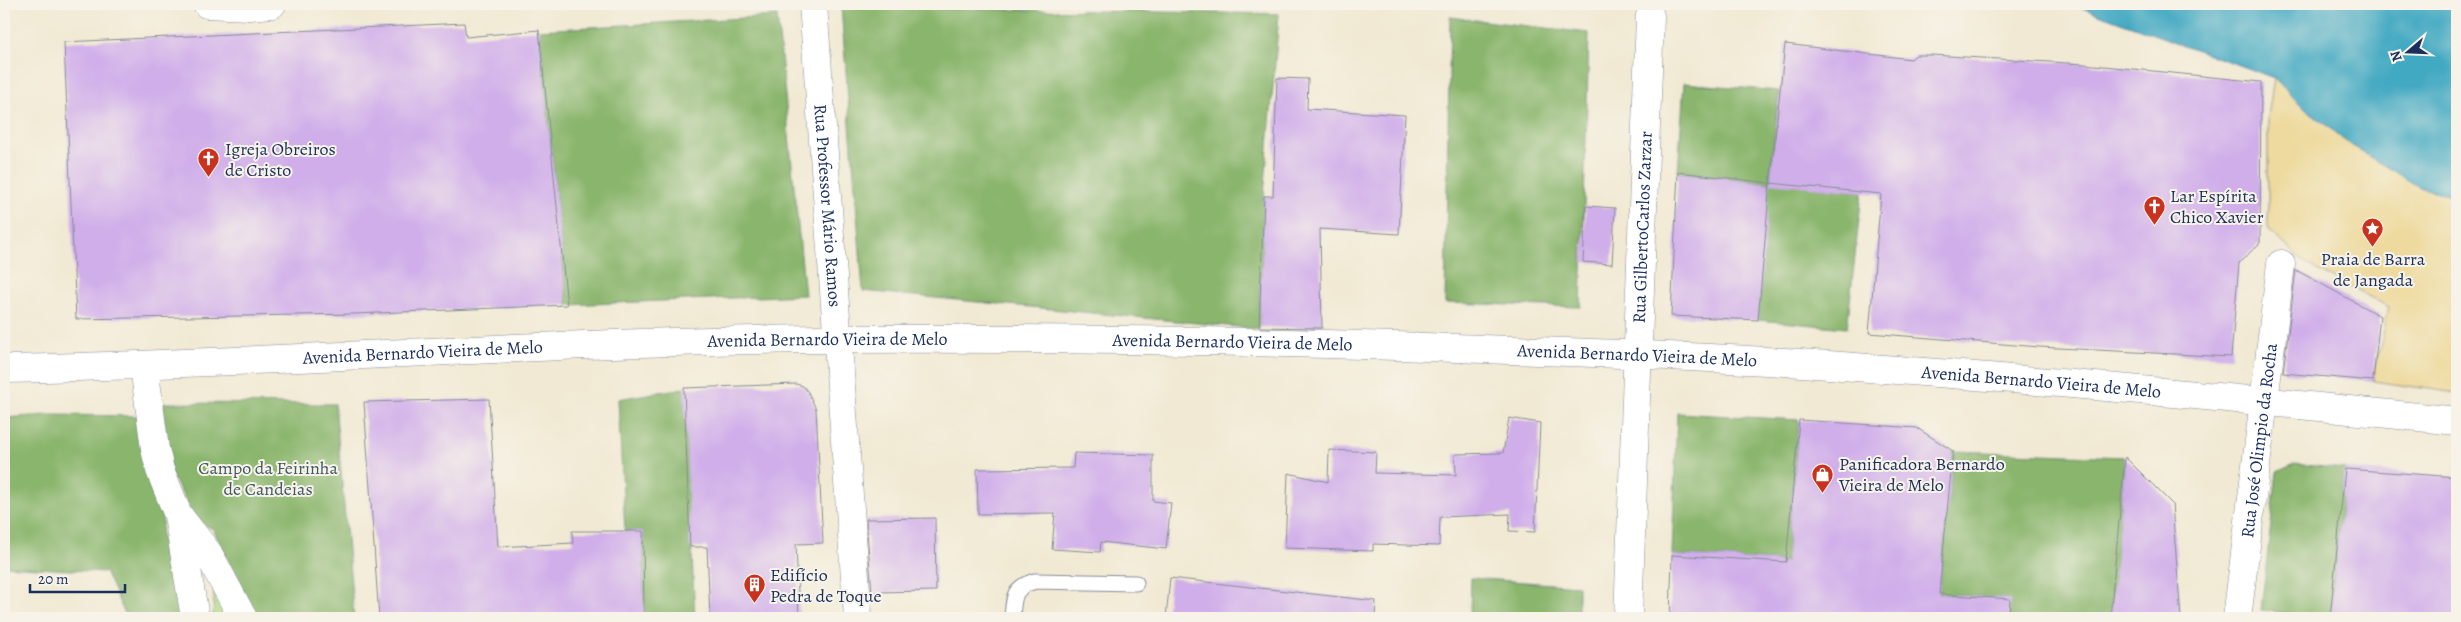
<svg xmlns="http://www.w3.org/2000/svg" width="2461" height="622" font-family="Alegreya,serif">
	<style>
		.green { fill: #acd37d; stroke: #64816e }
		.forest { fill: #89b56c; stroke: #527265 }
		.sand { fill: #eeda9e; stroke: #84847e }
		.water { fill: #42a9c2; stroke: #2e6c90 }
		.building { fill: #d0aeea }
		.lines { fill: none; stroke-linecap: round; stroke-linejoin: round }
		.lane-casing { stroke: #868c98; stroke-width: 17 }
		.street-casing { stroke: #868c98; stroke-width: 29 }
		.primary-casing { stroke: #868c98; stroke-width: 29 }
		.lane { stroke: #fff; stroke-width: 15 }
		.street { stroke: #fff; stroke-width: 28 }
		.primary { stroke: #fff; stroke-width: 28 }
		.labels { text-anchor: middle; stroke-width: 4; stroke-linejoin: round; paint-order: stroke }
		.poi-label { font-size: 18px; fill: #1b2f5e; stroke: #f7f3e8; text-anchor: start }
		.street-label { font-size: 18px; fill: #1b2f5e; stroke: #f7f3e8 }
		.park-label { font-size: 18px; fill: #3f5866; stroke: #f7f3e8 }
	</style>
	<rect width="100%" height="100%" fill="#f7f3e8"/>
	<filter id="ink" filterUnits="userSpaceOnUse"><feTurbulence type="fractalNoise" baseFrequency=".02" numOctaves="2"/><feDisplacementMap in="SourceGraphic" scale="10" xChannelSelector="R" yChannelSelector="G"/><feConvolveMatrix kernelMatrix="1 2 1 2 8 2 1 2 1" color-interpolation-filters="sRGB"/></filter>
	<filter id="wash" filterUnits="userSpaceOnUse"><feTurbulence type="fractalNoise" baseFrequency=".0096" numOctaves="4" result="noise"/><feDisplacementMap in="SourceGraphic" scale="20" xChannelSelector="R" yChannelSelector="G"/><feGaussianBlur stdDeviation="1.12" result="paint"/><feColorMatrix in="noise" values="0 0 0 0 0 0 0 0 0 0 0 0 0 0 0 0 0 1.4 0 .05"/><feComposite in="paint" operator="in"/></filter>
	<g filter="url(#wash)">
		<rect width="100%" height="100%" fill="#f1e9d3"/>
		<polygon class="green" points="214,587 228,618 213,618"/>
		<g class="forest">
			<polygon points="841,7 1279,14 1264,196 1259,329 863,291"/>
			<polygon points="777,16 805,295 567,305 539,30"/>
			<polygon points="1450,17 1589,33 1581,307 1445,303"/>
			<polygon points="1684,83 1779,91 1770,182 1862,192 1847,328 1758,320 1769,183 1678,172"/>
			<polygon points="684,388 695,618 644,618 643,531 625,531 618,399"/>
			<polygon points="159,403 335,404 354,618 257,618 213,529 196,520 170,472"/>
			<polygon points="1677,413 1799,420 1786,562 1672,555"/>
			<polygon points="46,415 141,416 164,505 161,535 181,618 127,618 105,572 4,566 4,418"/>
			<polygon points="1953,451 2125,457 2111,616 2122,618 2003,618 2005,599 1939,594"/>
			<polygon points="2294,464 2345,469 2330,618 2261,610 2277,472"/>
			<polygon points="1471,578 1578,586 1578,618 1470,618"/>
		</g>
		<polygon class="sand" points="2274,78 2299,103 2355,148 2421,188 2457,196 2457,393 2373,381 2389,307 2310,266 2268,230 2268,117"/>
		<polygon class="water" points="2071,4 2457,4 2457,196 2421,188 2355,148 2299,103 2274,78"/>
		<g id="blocks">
			<g class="building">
				<polygon points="464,23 466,37 539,30 567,305 354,314 76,319 64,42"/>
				<polygon points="1785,44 1911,59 1916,55 1931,55 2084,64 2261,82 2260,243 2239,263 2231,357 2039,347 1869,333 1881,194 1770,183"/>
				<polygon points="1277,78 1308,79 1307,109 1405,115 1399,234 1320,229 1322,328 1259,327 1264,196 1273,196"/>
				<polygon points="1678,172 1770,183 1758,320 1671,316"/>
				<polygon points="1586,206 1615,208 1612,264 1583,262"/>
				<polygon points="2296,270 2380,316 2373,381 2283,373"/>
				<polygon points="796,384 803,386 808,392 816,409 823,543 796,544 799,618 710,618 707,547 690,547 684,388"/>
				<polygon points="489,399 498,547 573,543 572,531 643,531 644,618 379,618 364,402"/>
				<polygon points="1509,418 1540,423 1535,532 1509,531 1510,514 1440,517 1439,546 1373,544 1373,551 1285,548 1288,473 1328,482 1329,450 1376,452 1375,473 1456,475 1455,454 1503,453"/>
				<polygon points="1799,420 1917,428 1953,451 1939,594 2010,599 2009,618 1670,618 1672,555 1786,562"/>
				<polygon points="1074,453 1153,455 1153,501 1171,503 1166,549 1101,542 1100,552 1052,549 1055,513 978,514 977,469 1073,468"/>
				<polygon points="2125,457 2172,504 2181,618 2110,618"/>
				<polygon points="2345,469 2457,477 2457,618 2330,618"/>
				<polygon points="935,518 936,591 872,592 866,519"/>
				<polygon points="1170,578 1376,601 1375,618 1166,618"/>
			</g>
		</g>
	</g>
	<g filter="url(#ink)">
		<use href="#blocks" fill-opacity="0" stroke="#868c98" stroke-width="1"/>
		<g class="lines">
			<defs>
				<path id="lane" d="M1012,618C1014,597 1012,588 1035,581L1136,583"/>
				<g id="street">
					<polyline points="207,4 249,6 272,4"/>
					<path id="s1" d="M813,4L858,618"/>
					<polyline points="144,366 155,449 160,470 178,515 195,618"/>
					<polyline points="179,516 208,553 243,618"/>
					<path id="s2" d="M1628,618L1650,16"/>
					<path id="s3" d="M2237,618L2281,264"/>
				</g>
				<g id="primary">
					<path id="s4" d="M4,369C283,363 563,340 843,339C1065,338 1287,341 1509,350C1624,354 1740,358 1855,367C2056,381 2257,400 2457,421"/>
				</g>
			</defs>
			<use href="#lane" class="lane-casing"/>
			<use href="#street" class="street-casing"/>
			<use href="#primary" class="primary-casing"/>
			<use href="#lane" class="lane"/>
			<use href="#street" class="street"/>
			<use href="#primary" class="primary"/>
		</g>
	</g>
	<defs>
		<symbol id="church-pin" viewBox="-11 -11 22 30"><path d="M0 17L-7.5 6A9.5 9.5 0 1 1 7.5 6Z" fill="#c8321e" stroke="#f7f3e8"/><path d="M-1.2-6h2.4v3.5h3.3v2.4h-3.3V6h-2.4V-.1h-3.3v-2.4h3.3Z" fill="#fff"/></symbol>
		<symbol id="sight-pin" viewBox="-11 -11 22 30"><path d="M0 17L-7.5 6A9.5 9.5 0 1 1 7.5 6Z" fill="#c8321e" stroke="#f7f3e8"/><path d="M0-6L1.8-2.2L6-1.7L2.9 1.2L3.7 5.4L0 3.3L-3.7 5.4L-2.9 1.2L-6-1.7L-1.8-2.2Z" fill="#fff"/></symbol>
		<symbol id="shop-pin" viewBox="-11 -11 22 30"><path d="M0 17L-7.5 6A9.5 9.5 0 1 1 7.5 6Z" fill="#c8321e" stroke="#f7f3e8"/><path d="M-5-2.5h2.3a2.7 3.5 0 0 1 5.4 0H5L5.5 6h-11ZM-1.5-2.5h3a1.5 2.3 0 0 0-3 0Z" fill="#fff"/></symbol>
		<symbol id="building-pin" viewBox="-11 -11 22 30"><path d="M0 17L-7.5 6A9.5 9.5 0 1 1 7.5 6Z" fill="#c8321e" stroke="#f7f3e8"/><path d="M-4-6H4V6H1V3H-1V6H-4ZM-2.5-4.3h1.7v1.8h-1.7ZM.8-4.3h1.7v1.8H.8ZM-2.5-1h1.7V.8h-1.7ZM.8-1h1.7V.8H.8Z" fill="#fff"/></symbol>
	</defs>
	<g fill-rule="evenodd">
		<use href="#church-pin" x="196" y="146" width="25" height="34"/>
		<use href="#church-pin" x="2142" y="194" width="25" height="34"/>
		<use href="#sight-pin" x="2360" y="216" width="25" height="34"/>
		<use href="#shop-pin" x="1810" y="462" width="25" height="34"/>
		<use href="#building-pin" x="742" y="572" width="25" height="34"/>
	</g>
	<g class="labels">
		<g class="poi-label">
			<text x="225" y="155">Igreja Obreiros<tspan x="225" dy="21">de Cristo</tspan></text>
			<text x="2170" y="202">Lar Espírita<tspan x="2170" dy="21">Chico Xavier</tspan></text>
			<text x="2373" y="265" text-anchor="middle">Praia de Barra<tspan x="2373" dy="21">de Jangada</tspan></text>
			<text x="1839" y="470">Panificadora Bernardo<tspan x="1839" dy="21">Vieira de Melo</tspan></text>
			<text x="770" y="581">Edifício<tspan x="770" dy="21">Pedra de Toque</tspan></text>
		</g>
		<g class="street-label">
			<text dy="6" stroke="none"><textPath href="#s1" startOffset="202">Rua Professor Mário Ramos</textPath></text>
			<text dy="6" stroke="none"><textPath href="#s2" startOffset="391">Rua GilbertoCarlos Zarzar</textPath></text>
			<text dy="6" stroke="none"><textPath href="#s4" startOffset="824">Avenida Bernardo Vieira de Melo</textPath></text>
			<text dy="6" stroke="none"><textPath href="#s4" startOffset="1229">Avenida Bernardo Vieira de Melo</textPath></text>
			<text dy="6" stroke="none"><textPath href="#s4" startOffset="419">Avenida Bernardo Vieira de Melo</textPath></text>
			<text dy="6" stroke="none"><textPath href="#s4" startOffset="1634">Avenida Bernardo Vieira de Melo</textPath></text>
			<text dy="6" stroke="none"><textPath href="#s4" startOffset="2039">Avenida Bernardo Vieira de Melo</textPath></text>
			<text dy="6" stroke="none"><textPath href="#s3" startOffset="179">Rua José Olimpio da Rocha</textPath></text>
		</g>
		<g class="park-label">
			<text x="268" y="474">Campo da Feirinha<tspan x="268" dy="21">de Candeias</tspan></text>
		</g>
	</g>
	<rect width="2461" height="622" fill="none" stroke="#f7f3e8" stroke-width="20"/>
	<g transform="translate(2408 52) rotate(251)" stroke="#f7f3e8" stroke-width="4" paint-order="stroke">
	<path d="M0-4L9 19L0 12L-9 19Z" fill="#1b2f5e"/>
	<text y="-8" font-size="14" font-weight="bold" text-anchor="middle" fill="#1b2f5e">N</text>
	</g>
	<path d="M30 584v8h95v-8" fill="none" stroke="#1b2f5e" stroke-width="2.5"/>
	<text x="38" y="584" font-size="15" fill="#1b2f5e" stroke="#f7f3e8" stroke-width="4" paint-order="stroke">20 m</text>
</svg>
